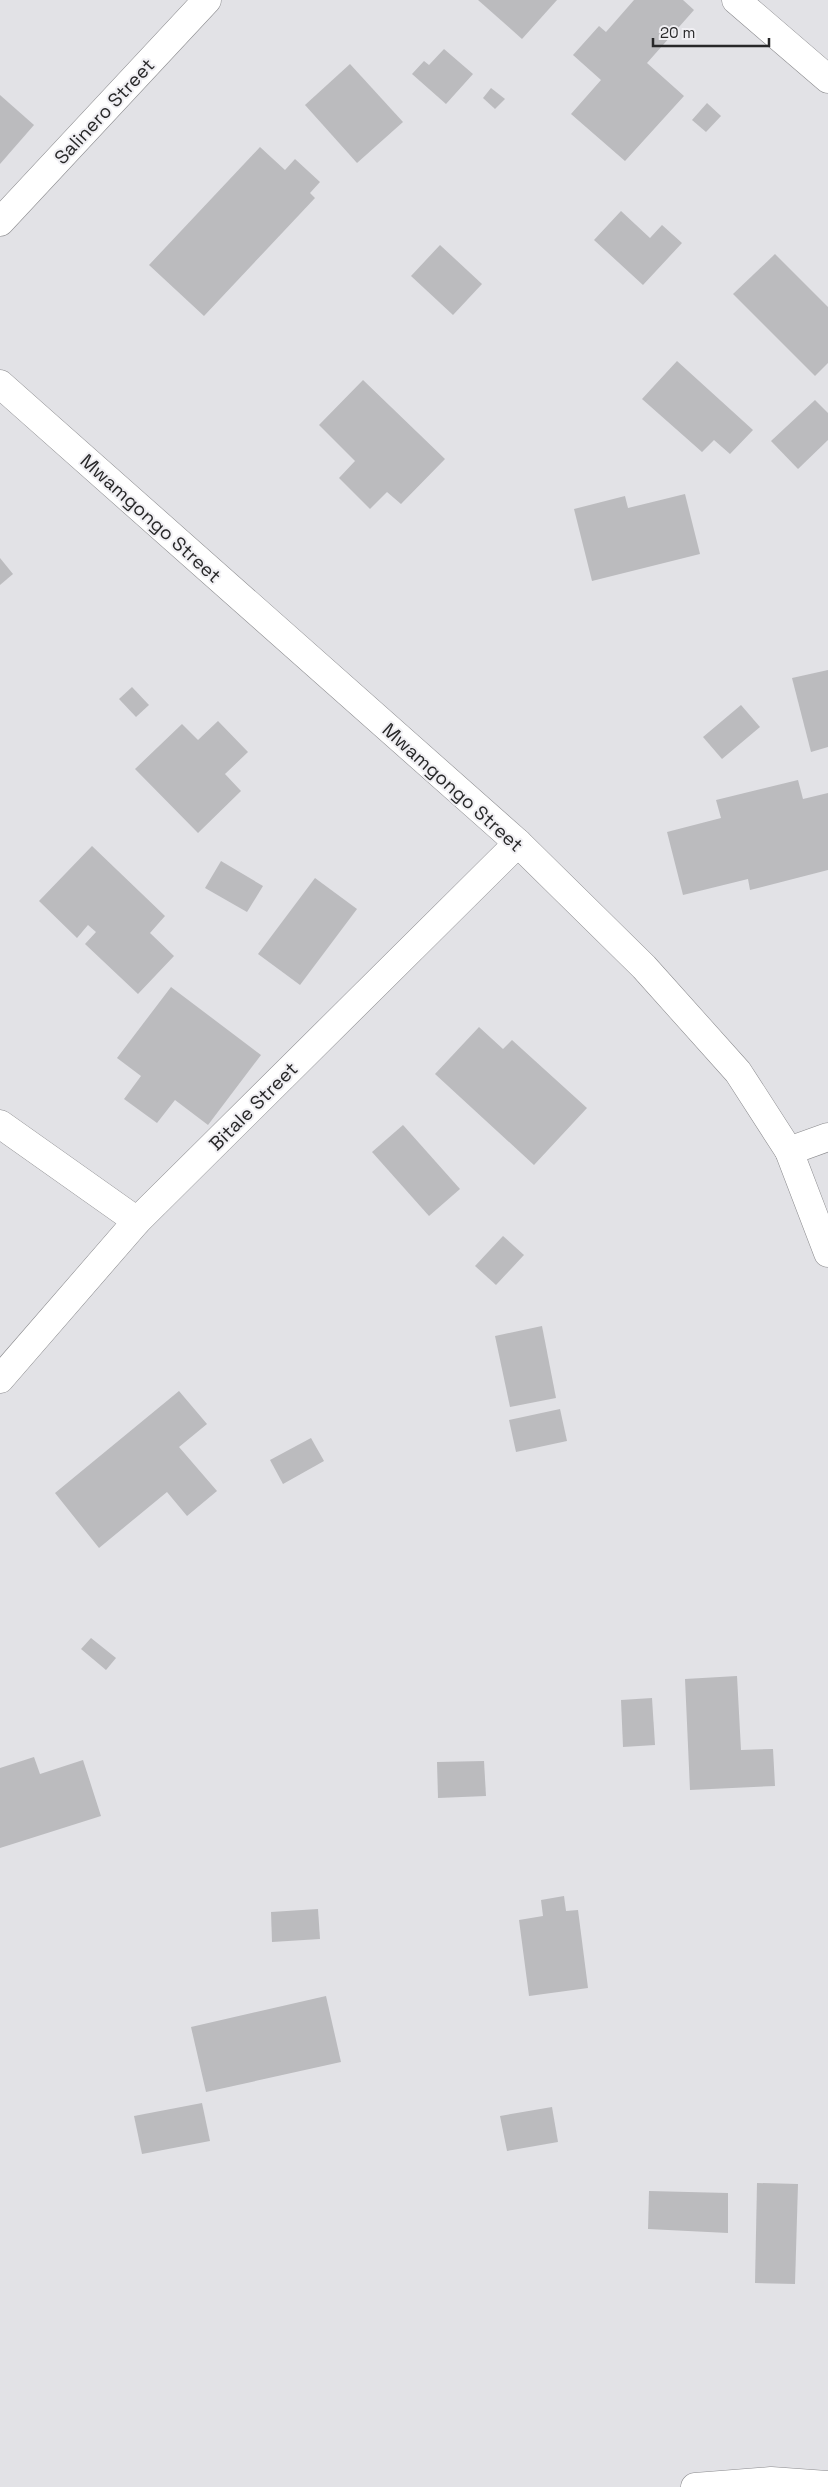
<svg xmlns="http://www.w3.org/2000/svg" width="828" height="2487" font-family="'Space Grotesk',sans-serif">
	<style>
		.building { fill: #bbbbbe }
		.lines { fill: none; stroke-linecap: round; stroke-linejoin: round }
		.minor-casing { stroke: #8a8a8d; stroke-width: 29 }
		.minor { stroke: #fff; stroke-width: 28 }
		.labels { text-anchor: middle; stroke-width: 4; stroke-linejoin: round; paint-order: stroke }
		.street-label { font-size: 19px; fill: #282829; stroke: #f0eff3 }
	</style>
	<rect width="100%" height="100%" fill="#e2e2e6"/>
	<g class="building">
		<polygon points="478,0 557,0 522,39"/>
		<polygon points="634,0 683,0 694,10 647,63 684,96 625,161 571,114 601,80 573,55 599,26 606,32"/>
		<polygon points="444,49 473,74 446,104 412,74 424,61 429,65"/>
		<polygon points="350,64 403,122 357,163 305,105"/>
		<polygon points="491,88 505,99 495,109 483,98"/>
		<polygon points="0,95 34,125 0,164"/>
		<polygon points="707,103 721,116 706,132 692,120"/>
		<polygon points="260,147 285,170 295,159 320,182 310,193 315,198 204,316 149,265"/>
		<polygon points="621,211 650,238 662,225 682,243 643,285 594,240"/>
		<polygon points="440,245 482,284 453,315 411,276"/>
		<polygon points="775,254 828,307 828,363 815,376 733,294"/>
		<polygon points="677,361 753,430 730,454 714,440 702,452 642,399"/>
		<polygon points="363,380 445,459 401,504 387,492 370,509 339,478 355,461 319,425"/>
		<polygon points="815,400 828,413 828,440 798,469 771,441"/>
		<polygon points="685,494 700,554 592,581 574,509 625,496 628,508"/>
		<polygon points="0,558 13,574 0,585"/>
		<polygon points="828,670 828,747 811,752 792,678"/>
		<polygon points="132,687 149,705 136,717 119,699"/>
		<polygon points="741,705 760,727 722,759 703,737"/>
		<polygon points="218,721 248,752 225,774 241,791 198,833 135,769 182,724 198,740"/>
		<polygon points="798,780 803,799 828,793 828,870 750,890 748,879 683,895 667,832 721,818 716,800"/>
		<polygon points="92,846 165,916 150,933 174,956 138,994 85,944 96,932 88,925 77,938 39,901"/>
		<polygon points="221,861 263,886 247,912 205,888"/>
		<polygon points="315,878 357,909 300,985 258,954"/>
		<polygon points="171,987 261,1055 208,1125 175,1100 157,1123 124,1099 141,1076 117,1058"/>
		<polygon points="479,1027 503,1049 512,1040 587,1108 534,1165 435,1074"/>
		<polygon points="403,1125 460,1189 429,1216 372,1152"/>
		<polygon points="503,1236 524,1255 496,1285 475,1266"/>
		<polygon points="542,1326 556,1398 510,1407 495,1336"/>
		<polygon points="179,1391 207,1424 179,1447 217,1491 187,1516 167,1492 99,1548 55,1493"/>
		<polygon points="560,1409 567,1441 516,1452 509,1420"/>
		<polygon points="311,1438 324,1461 283,1484 270,1460"/>
		<polygon points="91,1638 116,1658 106,1670 81,1649"/>
		<polygon points="737,1676 741,1750 773,1749 775,1786 690,1790 685,1679"/>
		<polygon points="652,1698 655,1745 623,1747 621,1700"/>
		<polygon points="34,1757 40,1774 83,1760 101,1816 0,1848 0,1768"/>
		<polygon points="484,1761 486,1796 438,1798 437,1762"/>
		<polygon points="564,1896 566,1911 578,1910 588,1988 529,1996 519,1920 543,1916 541,1900"/>
		<polygon points="318,1909 320,1939 272,1942 271,1912"/>
		<polygon points="326,1996 341,2062 206,2092 191,2027"/>
		<polygon points="202,2103 210,2141 142,2154 134,2116"/>
		<polygon points="552,2107 558,2142 507,2151 500,2116"/>
		<polygon points="757,2183 798,2184 795,2284 755,2283"/>
		<polygon points="649,2191 728,2193 728,2233 648,2229"/>
	</g>
	<g class="lines">
		<defs>
			<g id="minor">
				<polyline points="736,0 828,79"/>
				<polyline points="0,222 207,0"/>
				<polyline points="0,384 518,843 644,967 738,1072 789,1151 828,1253"/>
				<polyline points="0,1124 137,1221"/>
				<polyline points="789,1151 828,1137"/>
				<polyline points="0,1379 137,1221 518,843"/>
				<polyline points="695,2487 771,2481 828,2485"/>
			</g>
		</defs>
		<use href="#minor" class="minor-casing"/>
		<use href="#minor" class="minor"/>
	</g>
	<g class="labels">
		<g class="street-label">
			<text transform="translate(104 111) rotate(-47)" y="7">Salinero Street</text>
			<text transform="translate(151 518) rotate(42)" y="7">Mwamgongo Street</text>
			<text transform="translate(453 787) rotate(42)" y="7">Mwamgongo Street</text>
			<text transform="translate(253 1106) rotate(-45)" y="7">Bitale Street</text>
		</g>
	</g>
	<path d="M653 38v8h116v-8" fill="none" stroke="#282829" stroke-width="2.5"/>
	<text x="660" y="38" font-size="15" fill="#282829" stroke="#f0eff3" stroke-width="4" paint-order="stroke">20 m</text>
</svg>
